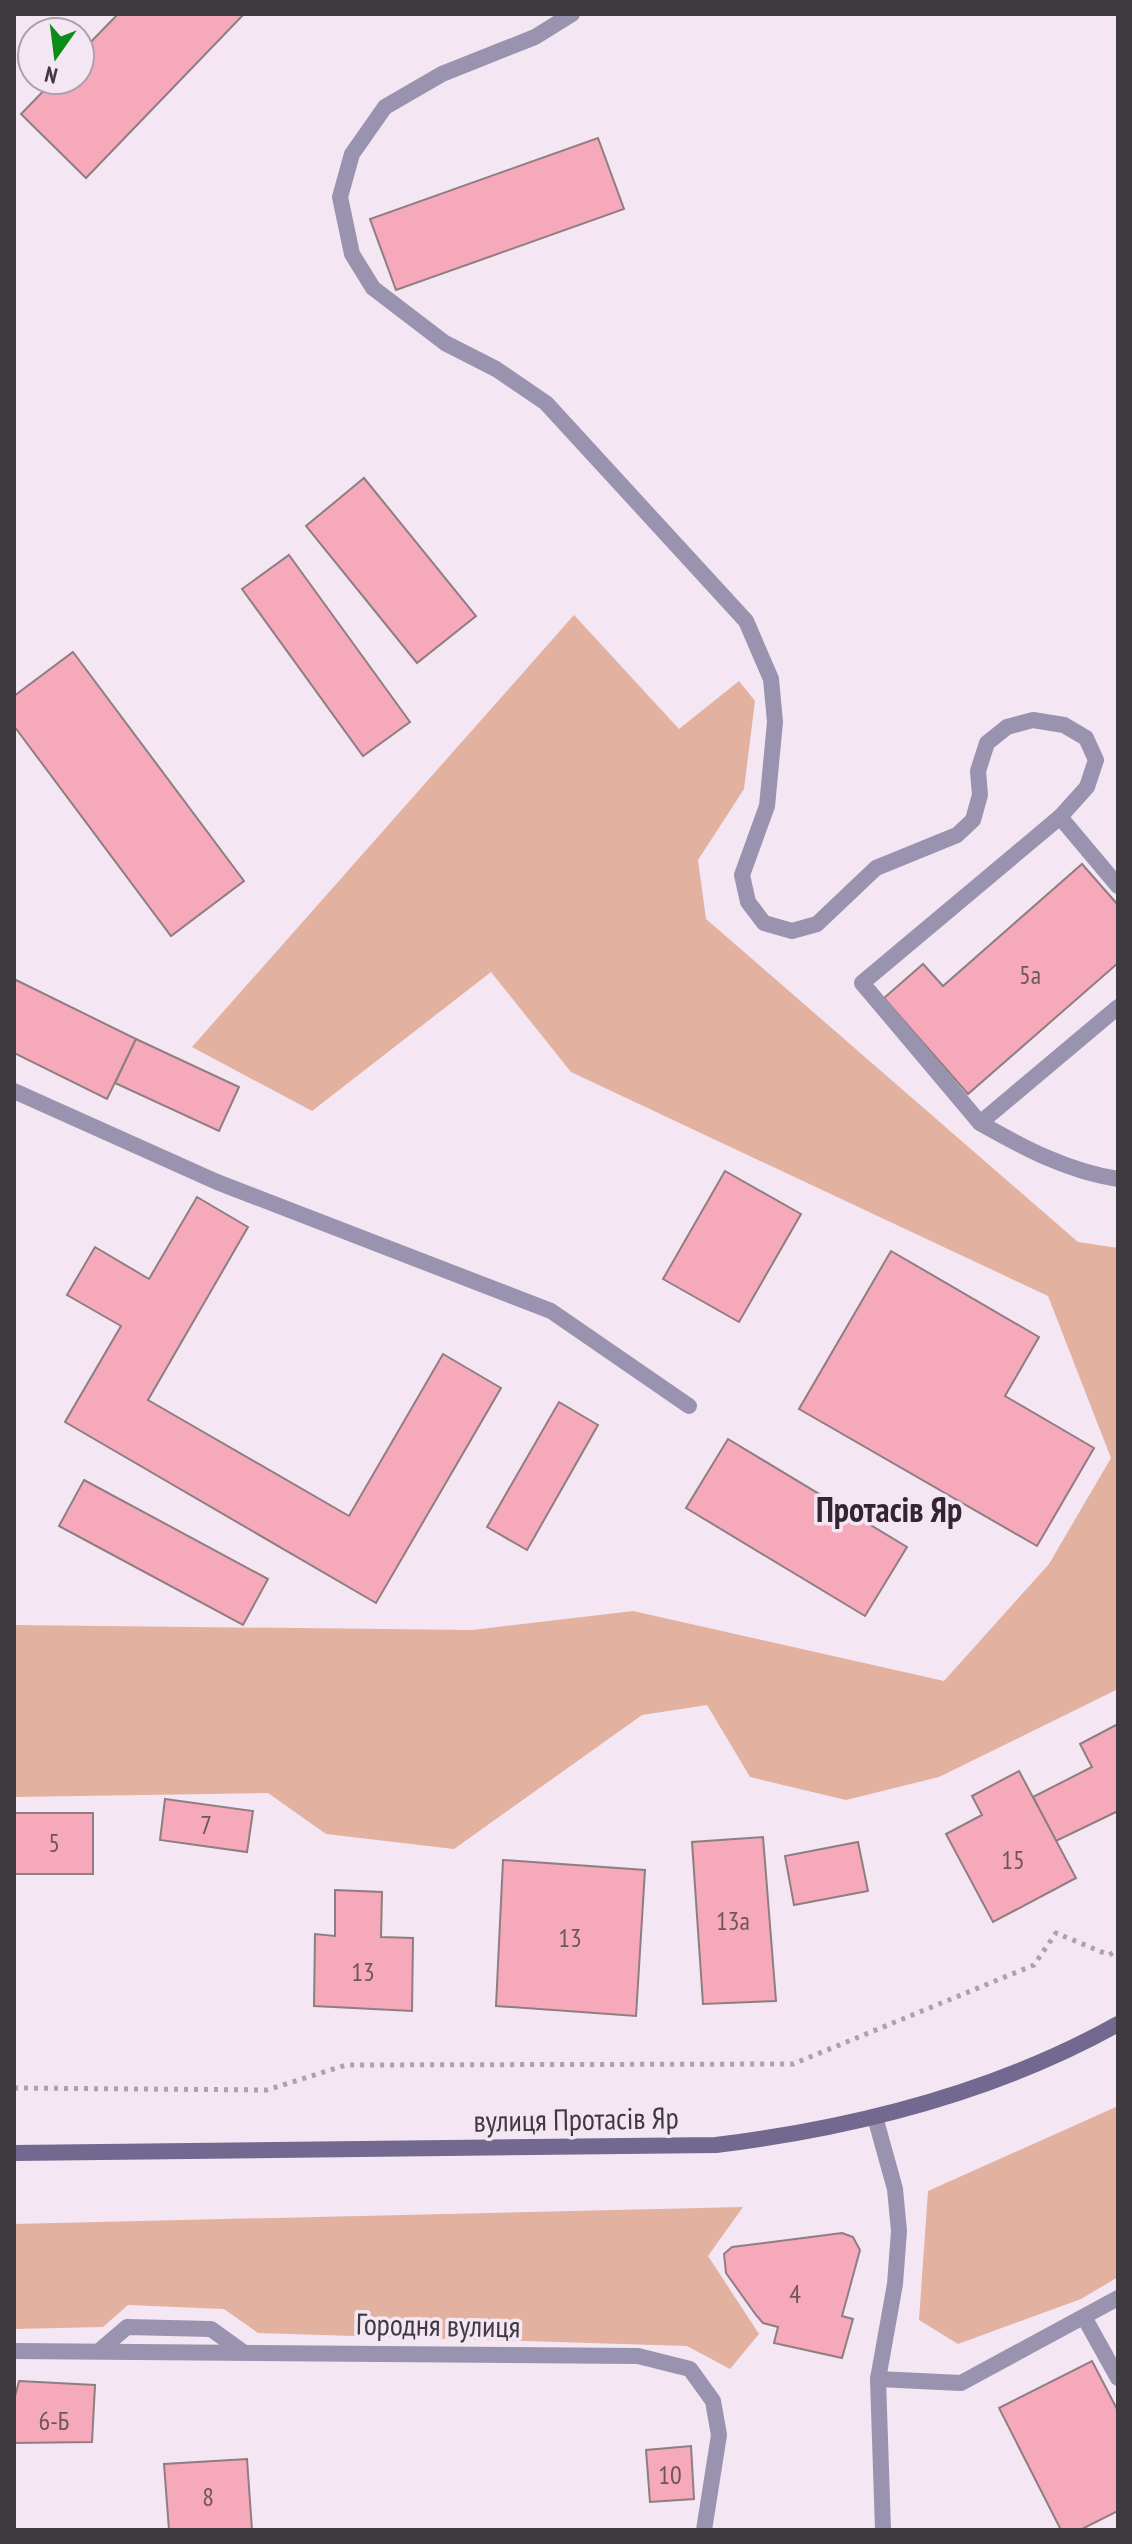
<svg xmlns="http://www.w3.org/2000/svg" width="1132" height="2544" font-family="'PT Sans Narrow',sans-serif">
	<style>
		.green { fill: #e2b1a0 }
		.building { fill: #f6a9ba; stroke: #8f7e81; stroke-width: 2 }
		.lines { fill: none; stroke-linecap: round; stroke-linejoin: round }
		.path { stroke: #aca2ab; stroke-width: 5; stroke-dasharray: 4 6; stroke-linecap: butt }
		.lane { stroke: #9993af; stroke-width: 16 }
		.street { stroke: #9993af; stroke-width: 16 }
		.secondary { stroke: #726890; stroke-width: 16 }
		.labels { text-anchor: middle; stroke-width: 7; stroke-linejoin: round; paint-order: stroke }
		.number-label { font-size: 26px; fill: #6d565e }
		.street-label { font-size: 30px; fill: #3f3a3f; stroke: #f4e6f2 }
		.quarter-label { font-size: 34px; font-weight: bold; fill: #312730; stroke: #f4e6f2 }
	</style>
	<rect width="100%" height="100%" fill="#f4e6f2"/>
	<g class="green">
		<polygon points="574,615 679,729 739,681 755,701 744,789 698,860 706,919 1078,1242 1118,1248 1118,1689 939,1777 846,1800 750,1777 707,1705 642,1715 454,1849 326,1834 268,1793 14,1797 14,1625 472,1630 633,1611 944,1681 1049,1564 1111,1458 1048,1296 571,1072 491,972 312,1111 192,1047"/>
		<polygon points="1118,2106 1118,2277 1081,2299 958,2344 919,2320 928,2191"/>
		<polygon points="743,2207 708,2256 759,2334 730,2369 687,2346 258,2333 224,2309 128,2305 103,2327 14,2329 14,2224"/>
	</g>
	<g class="building">
		<polygon points="118,14 244,14 86,178 21,114 54,80 80,80 80,53"/>
		<polygon points="598,138 624,209 396,290 370,219"/>
		<polygon points="364,478 476,616 417,663 306,526"/>
		<polygon points="289,555 410,722 363,756 242,589"/>
		<polygon points="73,652 244,881 171,936 14,726 14,696"/>
		<polygon points="1082,864 1118,905 1118,963 968,1094 884,998 923,964 943,986"/>
		<polygon points="14,979 136,1039 107,1099 14,1053"/>
		<polygon points="136,1039 239,1087 219,1131 115,1083"/>
		<polygon points="725,1171 801,1214 739,1322 663,1279"/>
		<polygon points="197,1197 248,1227 148,1400 349,1516 443,1354 501,1388 376,1603 65,1422 121,1326 67,1295 95,1247 149,1279"/>
		<polygon points="891,1251 1039,1337 1005,1396 1094,1448 1037,1546 799,1409"/>
		<polygon points="559,1402 598,1425 527,1550 487,1527"/>
		<polygon points="728,1439 907,1547 865,1616 686,1508"/>
		<polygon points="84,1480 268,1579 243,1625 59,1526"/>
		<polygon points="1118,1724 1118,1811 1056,1841 1033,1797 1092,1767 1080,1744"/>
		<polygon points="1019,1771 1076,1878 993,1922 946,1834 982,1815 972,1796"/>
		<polygon points="165,1799 253,1811 247,1852 160,1840"/>
		<rect x="14" y="1813" width="79" height="61"/>
		<polygon points="763,1837 776,2001 703,2004 692,1842"/>
		<polygon points="858,1842 868,1891 794,1905 785,1856"/>
		<polygon points="503,1860 645,1870 636,2016 496,2006"/>
		<polygon points="335,1890 382,1892 381,1937 413,1938 412,2011 314,2006 315,1934 335,1936"/>
		<polygon points="842,2233 853,2237 860,2250 842,2316 853,2319 842,2358 774,2343 778,2327 763,2323 756,2315 726,2273 724,2254 732,2247"/>
		<polygon points="1092,2361 1118,2411 1118,2511 1080,2530 1061,2530 999,2408"/>
		<polygon points="19,2381 95,2385 92,2442 14,2443 14,2400"/>
		<polygon points="691,2446 694,2499 650,2502 646,2450"/>
		<polygon points="247,2459 252,2530 169,2530 164,2464"/>
	</g>
	<g class="lines">
		<polyline class="path" points="14,2088 267,2090 346,2065 793,2064 1034,1965 1056,1933 1109,1955 1118,1950"/>
		<g class="lane">
			<polyline points="572,14 535,37 442,74 385,107 352,154 340,197 352,254 373,288 445,343 496,369 546,403 746,621 771,679 775,722 767,806 742,875 748,902 764,923 792,931 817,924 876,868 957,835 973,820 980,795 978,771 987,743 1007,727 1033,720 1064,725 1086,738 1096,760 1087,787 1060,817"/>
			<polyline points="1118,886 1060,817 862,983 980,1123 1118,1007"/>
			<polyline points="14,1091 217,1182 551,1311 689,1406"/>
			<path d="M980,1123C1024,1148 1067,1171 1118,1179"/>
			<polyline points="1084,2317 1118,2378"/>
			<polyline points="99,2351 127,2327 211,2329 243,2352"/>
		</g>
		<g class="street">
			<polyline points="875,2117 895,2189 899,2231 895,2284 878,2379 883,2530"/>
			<polyline points="14,2351 638,2356 690,2369 713,2401 719,2435 704,2530"/>
			<polyline points="878,2379 961,2383 1118,2298"/>
		</g>
		<path class="secondary" d="M14,2153L716,2145C854,2128 996,2092 1118,2024"/>
	</g>
	<g class="labels">
		<g class="number-label">
			<text x="1030" y="984">5а</text>
			<text x="206" y="1834">7</text>
			<text x="54" y="1852">5</text>
			<text x="1013" y="1869">15</text>
			<text x="733" y="1930">13а</text>
			<text x="570" y="1947">13</text>
			<text x="363" y="1981">13</text>
			<text x="795" y="2303">4</text>
			<text x="54" y="2430">6-Б</text>
			<text x="670" y="2484">10</text>
			<text x="208" y="2506">8</text>
		</g>
		<g class="street-label">
			<text transform="translate(576 2120) rotate(-1)" y="10">вулиця Протасів Яр</text>
			<text transform="translate(438 2326) rotate(1)" y="10">Городня вулиця</text>
		</g>
		<g class="quarter-label">
			<text x="889" y="1522">Протасів Яр</text>
		</g>
	</g>
	<rect width="1132" height="2544" fill="none" stroke="#3f3a3f" stroke-width="32"/>
	<g transform="translate(56 56) rotate(194)"><circle r="38" fill="#f4e6f2" stroke="#aca1aa" stroke-width="2"/>
	<path d="M0-6L14 30L0 20L-14 30Z" fill="#0c8c18"/>
	<text y="-12" font-size="22" font-weight="bold" text-anchor="middle" fill="#3f3a3f">N</text>
	</g>
</svg>
